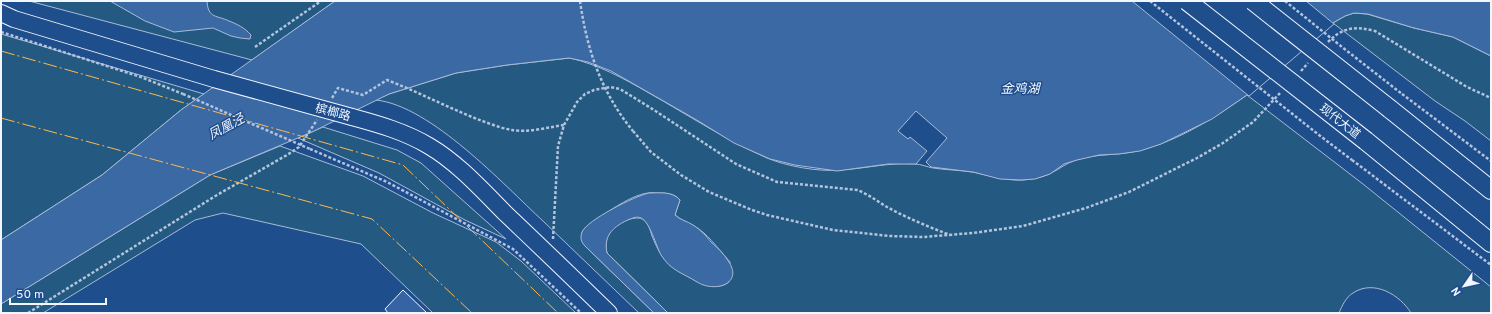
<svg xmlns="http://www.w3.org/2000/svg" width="1492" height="314" font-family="Overpass,'Noto Sans SC',sans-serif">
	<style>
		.green { fill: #245a82; stroke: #a8bbd7 }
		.water { fill: #3b69a3; stroke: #a8bbd7 }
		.pier { fill: #1f4e8c; stroke: #a8bbd7 }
		.building { fill: #3563a3; stroke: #f2f6ff }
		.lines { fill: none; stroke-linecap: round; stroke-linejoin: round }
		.secondary-casing { stroke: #f2f6ff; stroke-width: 18 }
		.primary-casing { stroke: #f2f6ff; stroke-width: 20 }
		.path { stroke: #b3c4dc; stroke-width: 2.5; stroke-dasharray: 3 2; stroke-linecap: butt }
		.secondary { stroke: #1f4e8c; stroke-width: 16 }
		.primary { stroke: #1f4e8c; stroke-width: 18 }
		.secondary-bridge-casing { stroke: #f2f6ff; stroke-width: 18; stroke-linecap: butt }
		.primary-bridge-casing { stroke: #f2f6ff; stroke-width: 20; stroke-linecap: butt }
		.path-bridge { stroke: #b3c4dc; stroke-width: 2.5; stroke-dasharray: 3 2; stroke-linecap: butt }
		.secondary-bridge { stroke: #1f4e8c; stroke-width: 16 }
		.primary-bridge { stroke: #1f4e8c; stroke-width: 18 }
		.power { stroke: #ffb74d; stroke-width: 1; stroke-dasharray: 14 3 2 3; stroke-linecap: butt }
		.labels { text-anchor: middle; stroke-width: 3; stroke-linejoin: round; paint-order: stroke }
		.street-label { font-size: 12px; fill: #f2f6ff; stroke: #1f4e8c }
		.water-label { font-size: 13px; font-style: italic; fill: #f2f6ff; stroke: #1f4e8c }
	</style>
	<rect width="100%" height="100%" fill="#1f4e8c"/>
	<g class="green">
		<polygon points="29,1 335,1 252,60"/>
		<polygon points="1354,13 1367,14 1414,28 1453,37 1491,56 1491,141 1465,121 1435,101 1333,23 1345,16"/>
		<polygon points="1,34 204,94 181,110 102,175 1,240"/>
		<path d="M570,58C599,65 623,78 649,93C688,115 726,140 767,158C786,166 818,172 839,170C864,169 889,162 915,164C921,164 927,167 933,168C946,170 959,170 972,172C989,175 1005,181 1023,180C1032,179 1042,178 1051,173C1060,169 1066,163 1076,160C1097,153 1120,156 1141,150C1180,140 1214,118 1247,95L1363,184L1491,287V313H1411C1400,295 1374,279 1353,293C1346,297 1342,306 1339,313H668L607,253C605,246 606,236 611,230C617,223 636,214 644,220C649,224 650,230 652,236C663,263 670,267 695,280C699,282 701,284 706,285C715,286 721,288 729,282L730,262C720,251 711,238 699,229C692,224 682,221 675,215L680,200C674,193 666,193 658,193C655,193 651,192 648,193C629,195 599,218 584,229C580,236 581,239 585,246L654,313H639C607,282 575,252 543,221C503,184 431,106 376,100L389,94L456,73L507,65Z"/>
		<polygon points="323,127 397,150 421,163 506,239 465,220 379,173 298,138"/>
		<polygon points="280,146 363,176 433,213 496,242 521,261 576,313 433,313 361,244 223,213 195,220 43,313 1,313 1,304 210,175"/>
	</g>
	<g class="water">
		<path d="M110,1H207C208,19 217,15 229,21C237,24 245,28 251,35L250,39L240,38L231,36L213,28L174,32L145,21Z"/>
		<polygon points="335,1 1491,1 1491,56 1453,37 1414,28 1368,14 1354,13 1345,16 1329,25 1247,95 1212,119 1161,144 1140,151 1119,154 1099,155 1077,160 1064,164 1050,174 1035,179 1021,180 1000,179 973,172 931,167 926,162 947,138 916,111 898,131 908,139 910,137 927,151 916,164 888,164 837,171 795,165 770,159 734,143 695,119 611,71 588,62 569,58 507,65 456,73 389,94 312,132 210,175 1,304 1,240 102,175 181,110"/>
		<path d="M649,193C660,193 672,191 680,200L675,215C680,220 687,221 693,225C701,230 706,236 711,242C718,248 724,254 729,262C743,284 715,293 697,282C683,273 671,271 661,255C656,246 650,222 641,218C637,216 633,218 630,219C614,226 603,235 607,253L668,313H654L585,246C581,242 580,238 582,232C587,220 635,196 649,193Z"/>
	</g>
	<polygon class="pier" points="1132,1 1306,1 1334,24 1249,96"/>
	<polygon class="building" points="403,290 427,313 388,313 385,309"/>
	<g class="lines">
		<defs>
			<g id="secondary">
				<polyline points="1,13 14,19 214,79"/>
				<path d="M352,117C378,124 406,132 429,146C458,163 482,190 506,214C541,247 575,280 609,313"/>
			</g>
			<g id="primary">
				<polyline points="1390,109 1491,190"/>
				<polyline points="1366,141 1491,243"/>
			</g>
		</defs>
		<use href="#secondary" class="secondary-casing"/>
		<use href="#primary" class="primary-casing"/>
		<g class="path">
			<polyline points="1,32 141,77 183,94"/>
			<path d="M1328,42C1343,27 1355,26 1375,31L1467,87L1491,98"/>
			<polyline points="255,47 321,1"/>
			<polyline points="1301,71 1308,63"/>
			<polyline points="1402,94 1491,161"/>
			<path d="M332,98L338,88L363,95L387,80C418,92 447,107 477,119C488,123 500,128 512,130C526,133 550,127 564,125"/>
			<polyline points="633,131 651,152 681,175 709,192 752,210 767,215 833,230 890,236 923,237 973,233 1023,226 1086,208 1129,192 1197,158 1223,143 1253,122 1281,92"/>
			<polyline points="310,149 387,182 513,249 581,313"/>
			<polyline points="1352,160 1491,265"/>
			<path d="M553,239L558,146L564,125L577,102L585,94L594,90L610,87L620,89L654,110L736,164L777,182L857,190C868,194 877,201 887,207C907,218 929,227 950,235"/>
			<polyline points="28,313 217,195 287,155 299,147 317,120"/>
		</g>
		<use href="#secondary" class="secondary"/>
		<use href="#primary" class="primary"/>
		<defs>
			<polyline id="secondary-bridge" points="214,79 352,117"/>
			<g id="primary-bridge">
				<polyline points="1187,1 1366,141"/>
				<polyline points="1253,1 1390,109"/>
			</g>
		</defs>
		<use href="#secondary-bridge" class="secondary-bridge-casing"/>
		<use href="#primary-bridge" class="primary-bridge-casing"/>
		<g class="path-bridge">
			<path d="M580,1C587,50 601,92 633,131"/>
			<polyline points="1150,1 1319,135 1352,160"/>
			<polyline points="1285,1 1342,47 1402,94"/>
			<polyline points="183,94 310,149"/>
		</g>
		<use href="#secondary-bridge" class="secondary-bridge"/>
		<use href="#primary-bridge" class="primary-bridge"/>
		<g class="power">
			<polyline points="1,51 403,165 558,313"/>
			<polyline points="1,118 372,219 472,313"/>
		</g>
	</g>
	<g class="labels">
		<g class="street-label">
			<text transform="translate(333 112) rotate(15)" y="4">槟榔路</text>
			<text transform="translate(1340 121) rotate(38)" y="4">现代大道</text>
		</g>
		<g class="water-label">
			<text x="1020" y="93">金鸡湖</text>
			<text transform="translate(226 126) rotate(-29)" y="5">凤凰泾</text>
		</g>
	</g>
	<rect width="1492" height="314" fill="none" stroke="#f2f6ff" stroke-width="4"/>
	<g transform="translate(1464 286) rotate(236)" stroke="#1f4e8c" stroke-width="3" paint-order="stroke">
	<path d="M0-3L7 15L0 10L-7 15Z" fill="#f2f6ff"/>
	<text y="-6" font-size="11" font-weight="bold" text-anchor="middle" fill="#f2f6ff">N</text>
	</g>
	<path d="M10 298v6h96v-6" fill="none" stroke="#f2f6ff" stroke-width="2"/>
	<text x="16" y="298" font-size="12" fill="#f2f6ff" stroke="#1f4e8c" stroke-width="3" paint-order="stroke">50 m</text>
</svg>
